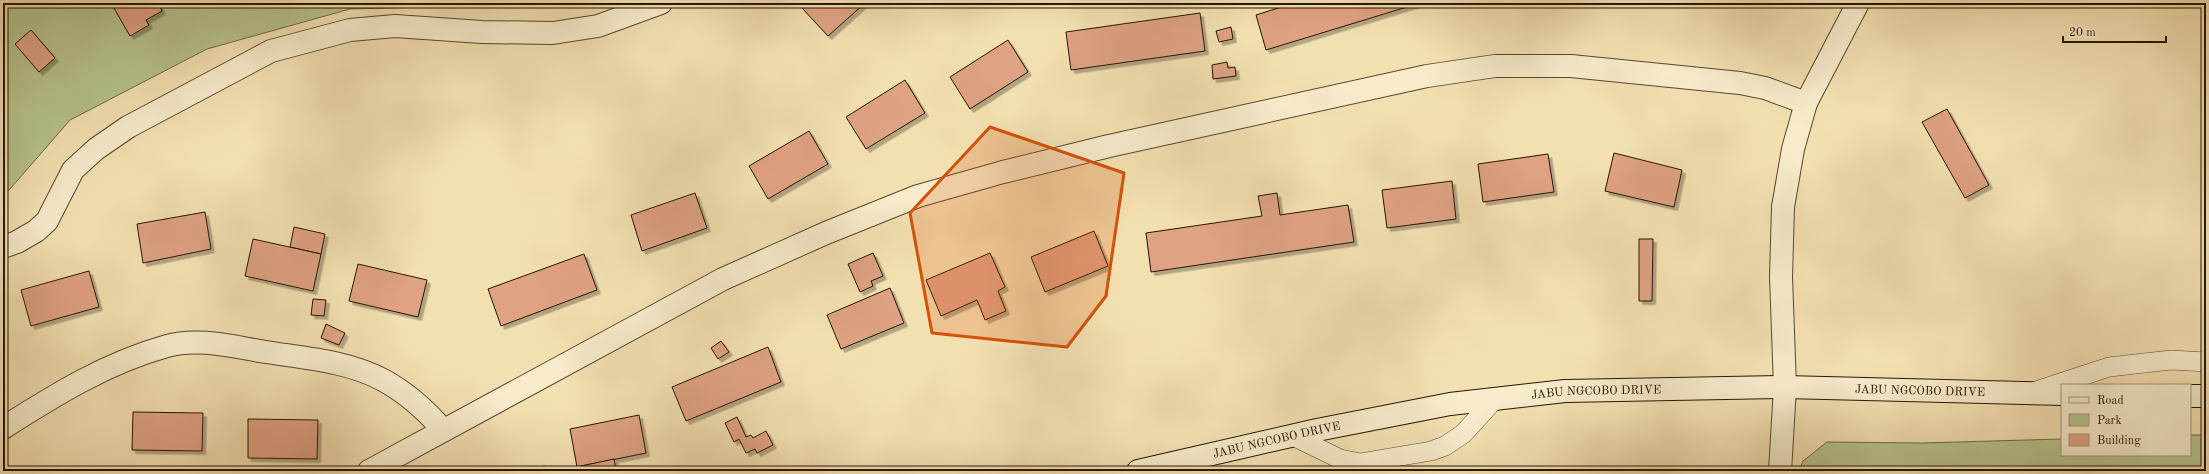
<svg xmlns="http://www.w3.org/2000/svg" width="2209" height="474" font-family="'Old Standard TT',serif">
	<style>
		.green { fill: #b7c38e; stroke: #6e6c48 }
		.building { fill: #dfa283; stroke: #251602; filter: url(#shadow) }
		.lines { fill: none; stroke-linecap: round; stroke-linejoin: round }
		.service-casing { stroke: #58482e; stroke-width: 20 }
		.minor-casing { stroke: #58482e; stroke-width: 24 }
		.secondary-casing { stroke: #251602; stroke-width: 24 }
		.service { stroke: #f7ebcc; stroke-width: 19 }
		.minor { stroke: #f7ebcc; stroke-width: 22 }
		.secondary { stroke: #f7ebcc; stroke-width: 22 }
		.marked { fill: #d4520b; fill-opacity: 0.2; stroke: #d4520b; stroke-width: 3; stroke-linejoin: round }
		.labels { text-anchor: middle; stroke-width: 4; stroke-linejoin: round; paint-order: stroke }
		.street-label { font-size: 12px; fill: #251602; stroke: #f7ebcc }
	</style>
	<defs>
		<filter id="shadow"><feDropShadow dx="3.5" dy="3.5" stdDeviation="0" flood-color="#0004"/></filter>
	</defs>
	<rect width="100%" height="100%" fill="#f3e0b1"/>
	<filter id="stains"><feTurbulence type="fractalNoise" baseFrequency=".005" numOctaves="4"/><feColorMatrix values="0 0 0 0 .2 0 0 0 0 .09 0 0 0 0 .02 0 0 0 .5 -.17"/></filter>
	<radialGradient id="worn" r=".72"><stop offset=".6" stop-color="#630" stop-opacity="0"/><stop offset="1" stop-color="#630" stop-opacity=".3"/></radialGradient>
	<g class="green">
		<polygon points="3,3 578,3 350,9 207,49 70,120 3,197"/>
		<polygon points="2190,435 2206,435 2206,471 1799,471 1803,461 1827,442 1922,443 2062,439 2062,455 2190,455"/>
	</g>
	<g class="building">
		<polygon points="111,3 158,3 162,11 146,20 149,25 130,36"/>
		<polygon points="808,3 865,3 828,36 802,8"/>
		<polygon points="1294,3 1420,3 1266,50 1256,15"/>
		<polygon points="1200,13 1205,51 1071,70 1066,32"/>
		<polygon points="1231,27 1233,39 1219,42 1216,31"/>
		<polygon points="31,30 55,58 39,72 15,44"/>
		<polygon points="1008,40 1028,72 970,109 950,77"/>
		<polygon points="1227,62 1228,68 1235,67 1236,76 1213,79 1212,65"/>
		<polygon points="905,80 925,113 866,149 846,117"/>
		<polygon points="1947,109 1989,185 1965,198 1922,122"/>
		<polygon points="809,131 828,164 768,199 749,166"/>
		<polygon points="1614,153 1682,170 1674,207 1605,191"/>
		<polygon points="1548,154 1554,192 1483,202 1478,164"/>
		<polygon points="1452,181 1456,219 1387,228 1382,190"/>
		<polygon points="695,193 707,228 642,251 631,215"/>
		<polygon points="1277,193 1280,215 1348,205 1354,242 1151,272 1146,233 1262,216 1258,196"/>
		<polygon points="205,212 211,249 143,263 137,224"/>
		<polygon points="294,227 325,234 321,254 290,247"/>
		<polygon points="1094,231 1108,266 1045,292 1031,257"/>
		<polygon points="253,239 321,254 313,291 245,276"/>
		<polygon points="1639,239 1653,239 1652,301 1639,301"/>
		<polygon points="873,253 883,276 871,281 873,286 860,292 848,264"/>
		<polygon points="990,253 1005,287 998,291 1006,311 985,320 977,300 941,316 926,280"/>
		<polygon points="584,254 597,290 501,326 488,289"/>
		<polygon points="358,264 427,280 418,317 349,301"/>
		<polygon points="89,271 99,307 31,326 21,290"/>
		<polygon points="890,288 904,323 841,349 827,315"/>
		<polygon points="313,299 326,300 324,316 311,315"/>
		<polygon points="326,324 345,333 339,345 321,338"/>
		<polygon points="721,341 729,352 718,359 711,348"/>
		<polygon points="768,347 781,382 686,421 672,387"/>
		<polygon points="133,412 203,413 202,451 132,450"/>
		<polygon points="639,415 646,453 577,467 570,429"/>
		<polygon points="737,417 746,437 751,435 753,438 766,431 773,445 757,453 755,449 746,453 739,439 734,442 725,423"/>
		<polygon points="248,419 318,420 317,459 248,458"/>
		<polygon points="614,459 616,471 583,471 581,466"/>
		<polygon points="545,466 546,471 521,471"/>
	</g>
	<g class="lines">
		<defs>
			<g id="service">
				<polyline points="2036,391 2109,367 2171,360 2206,362"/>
				<polyline points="1293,436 1340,459 1360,463 1431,451 1445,446 1463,434 1495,399"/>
			</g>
			<g id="minor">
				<polyline points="3,247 17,242 36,231 47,221 73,170 96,149 128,127 271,51 350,30 395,26 482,32 553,33 598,26 661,3"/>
				<path d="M3,428C55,395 106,363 167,346C198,337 234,347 266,352C304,358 348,361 383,380C407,393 425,409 443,430"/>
				<polyline points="369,471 723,279 826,233 918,196 1003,172 1109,146 1427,76 1495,66 1571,66 1740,83 1765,88 1806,103"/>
				<polyline points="1780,471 1785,387 1781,277 1783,207 1793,149 1806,103 1858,3"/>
			</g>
			<g id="secondary">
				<polyline points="2190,396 2206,396"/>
				<path id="s1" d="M1138,471L1317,430L1450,404L1565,391L1785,387L2062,394"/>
			</g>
		</defs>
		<use href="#service" class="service-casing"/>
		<use href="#minor" class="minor-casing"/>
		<use href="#secondary" class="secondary-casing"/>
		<use href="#service" class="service"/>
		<use href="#minor" class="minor"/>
		<use href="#secondary" class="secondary"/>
	</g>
	<path class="marked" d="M990,127L1124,173L1106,296L1067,347L932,333L910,213Z"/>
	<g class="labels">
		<g class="street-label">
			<text dy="4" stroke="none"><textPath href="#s1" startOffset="790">JABU NGCOBO DRIVE</textPath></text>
			<text dy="4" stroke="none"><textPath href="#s1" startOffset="466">JABU NGCOBO DRIVE</textPath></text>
			<text dy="4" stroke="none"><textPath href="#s1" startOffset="142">JABU NGCOBO DRIVE</textPath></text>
		</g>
	</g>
	<rect width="2209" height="474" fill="none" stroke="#f3e0b1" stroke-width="16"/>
	<rect x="4" y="4" width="2201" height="466" fill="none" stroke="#251602" stroke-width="2"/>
	<rect x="8" y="8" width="2193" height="458" fill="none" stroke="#251602"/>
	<rect x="2061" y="384" width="130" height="72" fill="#f7ebcc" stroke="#a3967b"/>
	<rect x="2069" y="397" width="20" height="6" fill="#f7ebcc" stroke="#a3967b"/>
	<text x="2097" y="404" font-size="12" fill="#251602">Road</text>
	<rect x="2069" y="414" width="20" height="12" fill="#b7c38e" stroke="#a3967b"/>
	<text x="2097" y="424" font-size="12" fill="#251602">Park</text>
	<rect x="2069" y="434" width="20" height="12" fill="#dfa283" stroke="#a3967b"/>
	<text x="2097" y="444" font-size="12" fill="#251602">Building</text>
	<path d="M2063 36v6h103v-6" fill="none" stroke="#251602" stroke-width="2"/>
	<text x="2069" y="36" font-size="12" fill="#251602" stroke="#f7ebcc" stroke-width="3" paint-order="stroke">20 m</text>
	<rect width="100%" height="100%" filter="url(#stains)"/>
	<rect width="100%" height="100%" fill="url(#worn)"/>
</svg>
